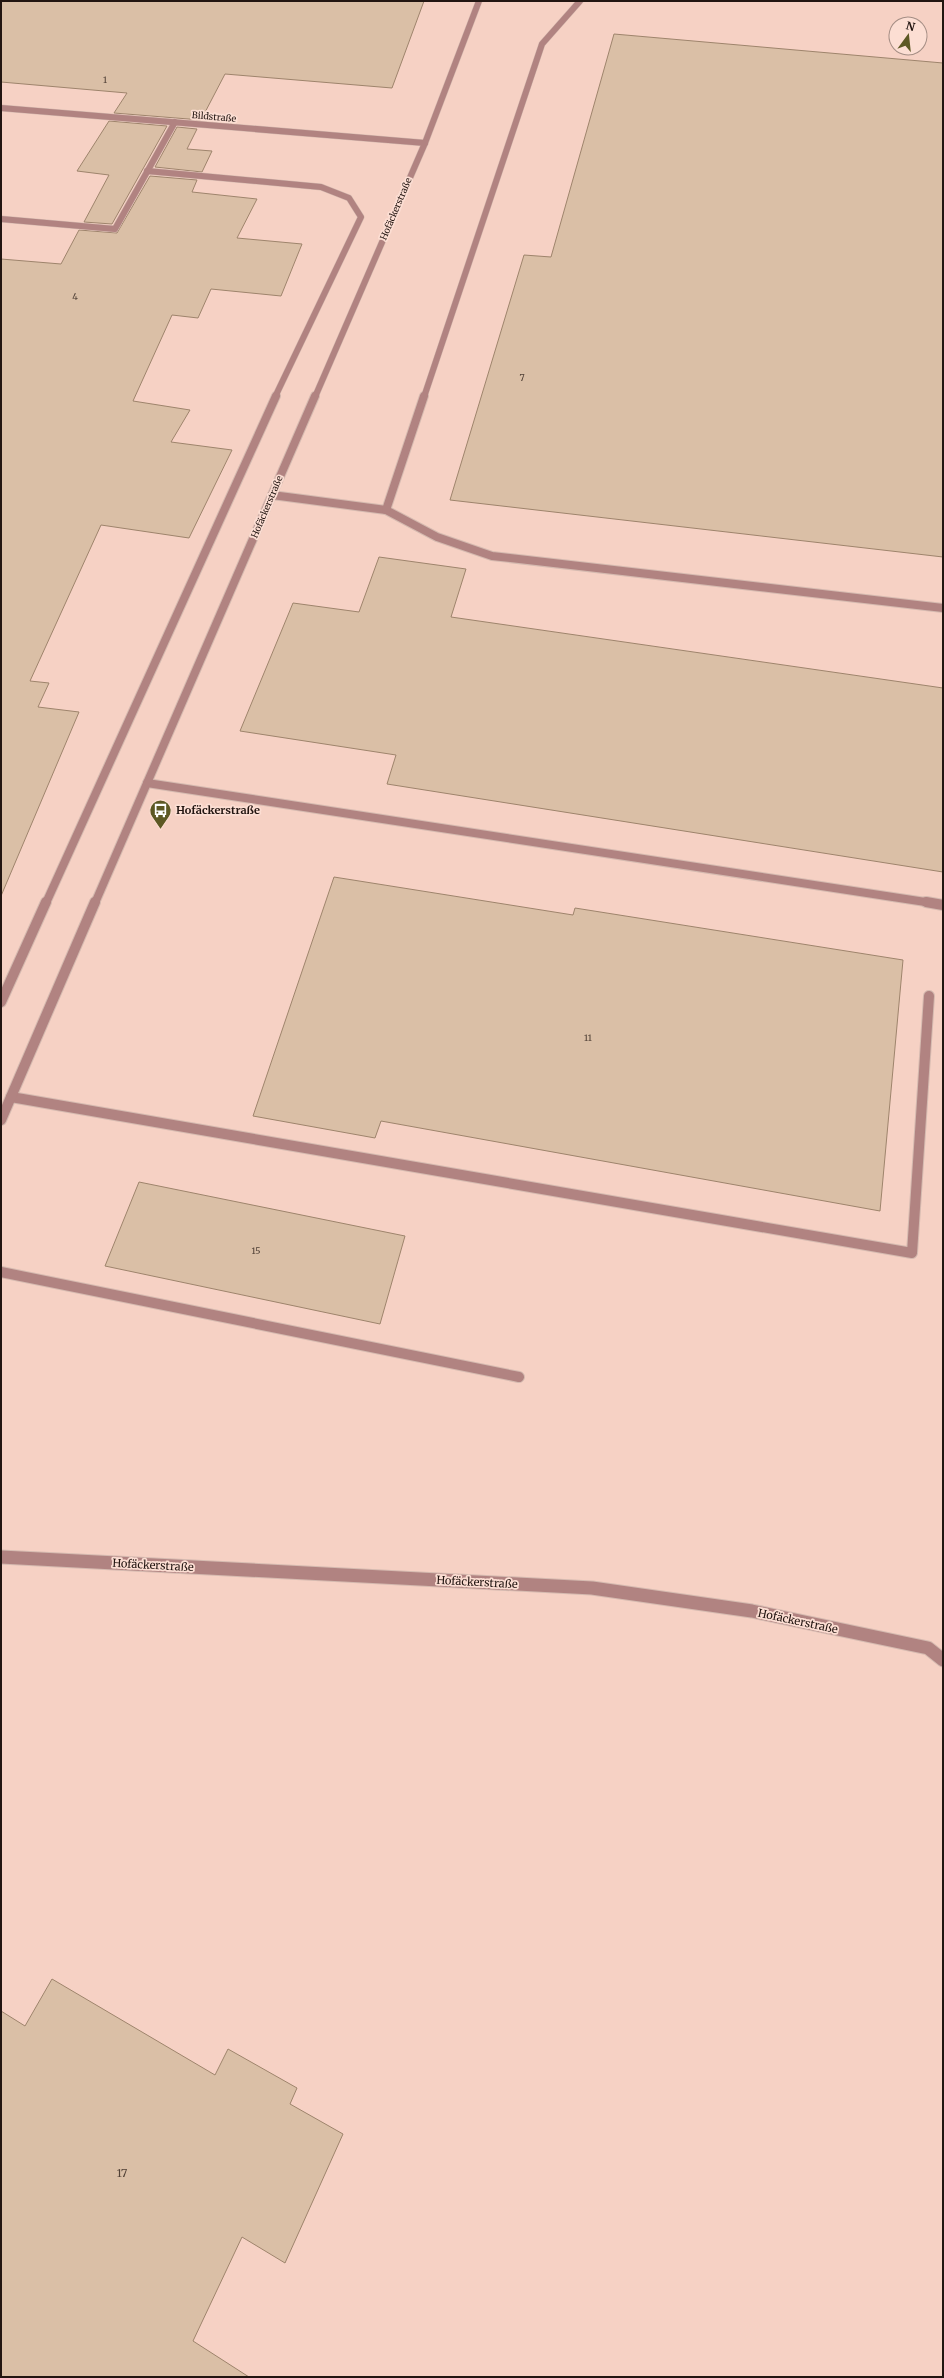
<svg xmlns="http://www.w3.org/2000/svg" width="944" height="2378" font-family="Merriweather,serif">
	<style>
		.built { fill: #f6d1c4; fill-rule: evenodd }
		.building { fill: #dabfa6; stroke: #9e846c }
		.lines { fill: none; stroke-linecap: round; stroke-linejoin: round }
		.lane-far2-casing { stroke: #d5bab0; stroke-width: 7 }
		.lane-far1-casing { stroke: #d5bab0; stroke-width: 10 }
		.lane-casing { stroke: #d5bab0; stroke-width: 12 }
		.street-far3-casing { stroke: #d5bab0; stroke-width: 7 }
		.street-far2-casing { stroke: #d5bab0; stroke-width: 10 }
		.street-far1-casing { stroke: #d5bab0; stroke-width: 12 }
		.street-casing { stroke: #d5bab0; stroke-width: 15 }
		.lane-far2 { stroke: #b18381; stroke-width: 6 }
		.lane-far1 { stroke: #b18381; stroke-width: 8 }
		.lane { stroke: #b18381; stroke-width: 10 }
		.street-far3 { stroke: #b18381; stroke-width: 6 }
		.street-far2 { stroke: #b18381; stroke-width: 8 }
		.street-far1 { stroke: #b18381; stroke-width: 10 }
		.street { stroke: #b18381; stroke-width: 13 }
		.labels { text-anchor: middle; stroke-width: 3.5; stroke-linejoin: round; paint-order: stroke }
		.number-label { font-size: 9px; fill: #504036 }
		.far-street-label { font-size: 9px; fill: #221511; stroke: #fcded3 }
		.poi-label { font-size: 11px; font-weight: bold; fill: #221511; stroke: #fcded3; text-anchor: start }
		.street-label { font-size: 11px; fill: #221511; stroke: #fcded3 }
		.near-number-label { font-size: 11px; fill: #504036 }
	</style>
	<rect width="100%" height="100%" fill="#fcded3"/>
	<path class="built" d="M1,1H943V2377H1ZM896,24H920V48H896Z"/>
	<g class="building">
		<polygon points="1,1 424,1 392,88 225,74 201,120 114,113 127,93 1,82"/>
		<polygon points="614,34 943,63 943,557 450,500 524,255 551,257"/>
		<polygon points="109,121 167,126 112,224 84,222 109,175 77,171"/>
		<polygon points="177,127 197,129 187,149 212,151 202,172 155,167"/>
		<polygon points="150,176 197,180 192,192 257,199 237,238 302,244 281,296 211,289 198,318 172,315 133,401 190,410 171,442 232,450 189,538 101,525 30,681 49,683 38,707 79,712 1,896 1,259 61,264 79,230 117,233"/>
		<polygon points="379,557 466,569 451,617 943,688 943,872 387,784 396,755 240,731 293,603 359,612"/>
		<polygon points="334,877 573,915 575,908 903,960 880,1211 381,1121 375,1138 253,1116"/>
		<polygon points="139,1182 405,1236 380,1324 105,1266"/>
		<polygon points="52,1979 215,2075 228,2049 297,2088 290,2104 343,2134 285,2263 242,2237 193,2341 249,2377 1,2377 1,2011 25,2026"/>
	</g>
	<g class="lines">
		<defs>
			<g id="lane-far2">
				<polyline points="147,171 321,187 349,198 361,217 275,397"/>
				<polyline points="1,219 115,229 175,122"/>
				<polyline points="424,397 542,44 580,1"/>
			</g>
			<g id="lane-far1">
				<polyline points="272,495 386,510 437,537 492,556 943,608"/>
				<polyline points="386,510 424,396"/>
				<polyline points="147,783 932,903"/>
				<polyline points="46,903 276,396"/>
			</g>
			<g id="lane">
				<polyline points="926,902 943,905"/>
				<polyline points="1,1002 46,902"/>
				<polyline points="11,1097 912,1253 929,996"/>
				<polyline points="1,1272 519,1377"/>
			</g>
			<g id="street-far3">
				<polyline points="1,108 425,143"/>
				<polyline points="315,397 425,143 479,1"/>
			</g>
			<polyline id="street-far2" points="95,903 315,396"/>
			<polyline id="street-far1" points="1,1120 95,902"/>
			<polyline id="street" points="1,1557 592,1588 752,1611 928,1648 943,1660"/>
		</defs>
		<use href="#lane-far2" class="lane-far2-casing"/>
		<use href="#lane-far1" class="lane-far1-casing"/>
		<use href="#lane" class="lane-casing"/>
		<use href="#street-far3" class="street-far3-casing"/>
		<use href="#street-far2" class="street-far2-casing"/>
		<use href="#street-far1" class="street-far1-casing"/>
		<use href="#street" class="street-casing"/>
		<use href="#lane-far2" class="lane-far2"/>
		<use href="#lane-far1" class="lane-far1"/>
		<use href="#lane" class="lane"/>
		<use href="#street-far3" class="street-far3"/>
		<use href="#street-far2" class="street-far2"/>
		<use href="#street-far1" class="street-far1"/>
		<use href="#street" class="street"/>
	</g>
	<defs>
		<symbol id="bus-pin" viewBox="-11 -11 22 30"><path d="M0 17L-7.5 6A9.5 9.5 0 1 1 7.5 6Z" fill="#5d5824" stroke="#fcded3"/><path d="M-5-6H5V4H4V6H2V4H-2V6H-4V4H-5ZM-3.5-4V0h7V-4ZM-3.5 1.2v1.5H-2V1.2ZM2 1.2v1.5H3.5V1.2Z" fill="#fff"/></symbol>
	</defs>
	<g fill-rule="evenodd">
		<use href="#bus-pin" x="148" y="798" width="25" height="34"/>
	</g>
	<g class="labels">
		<g class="number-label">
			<text x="105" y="83">1</text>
			<text x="75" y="300">4</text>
			<text x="522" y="381">7</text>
			<text x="588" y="1041">11</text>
			<text x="256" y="1254">15</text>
		</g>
		<g class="far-street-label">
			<text transform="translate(214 117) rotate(5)" y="3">Bildstraße</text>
			<text transform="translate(396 209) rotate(-67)" y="3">Hofäckerstraße</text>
			<text transform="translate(267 507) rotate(-67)" y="3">Hofäckerstraße</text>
		</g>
		<g class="poi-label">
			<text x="176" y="814">Hofäckerstraße</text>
		</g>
		<g class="street-label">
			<text transform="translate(153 1565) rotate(3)" y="4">Hofäckerstraße</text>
			<text transform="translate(477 1582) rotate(3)" y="4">Hofäckerstraße</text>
			<text transform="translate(798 1621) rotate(12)" y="4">Hofäckerstraße</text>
		</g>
		<g class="near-number-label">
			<text x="122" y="2177">17</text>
		</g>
	</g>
	<rect width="944" height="2378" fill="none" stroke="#221511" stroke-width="4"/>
	<g transform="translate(908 36) rotate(15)"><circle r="19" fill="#fcded3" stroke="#a58e85"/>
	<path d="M0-3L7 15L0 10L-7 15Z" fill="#5d5824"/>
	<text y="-6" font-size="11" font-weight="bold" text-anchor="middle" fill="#221511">N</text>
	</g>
</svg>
